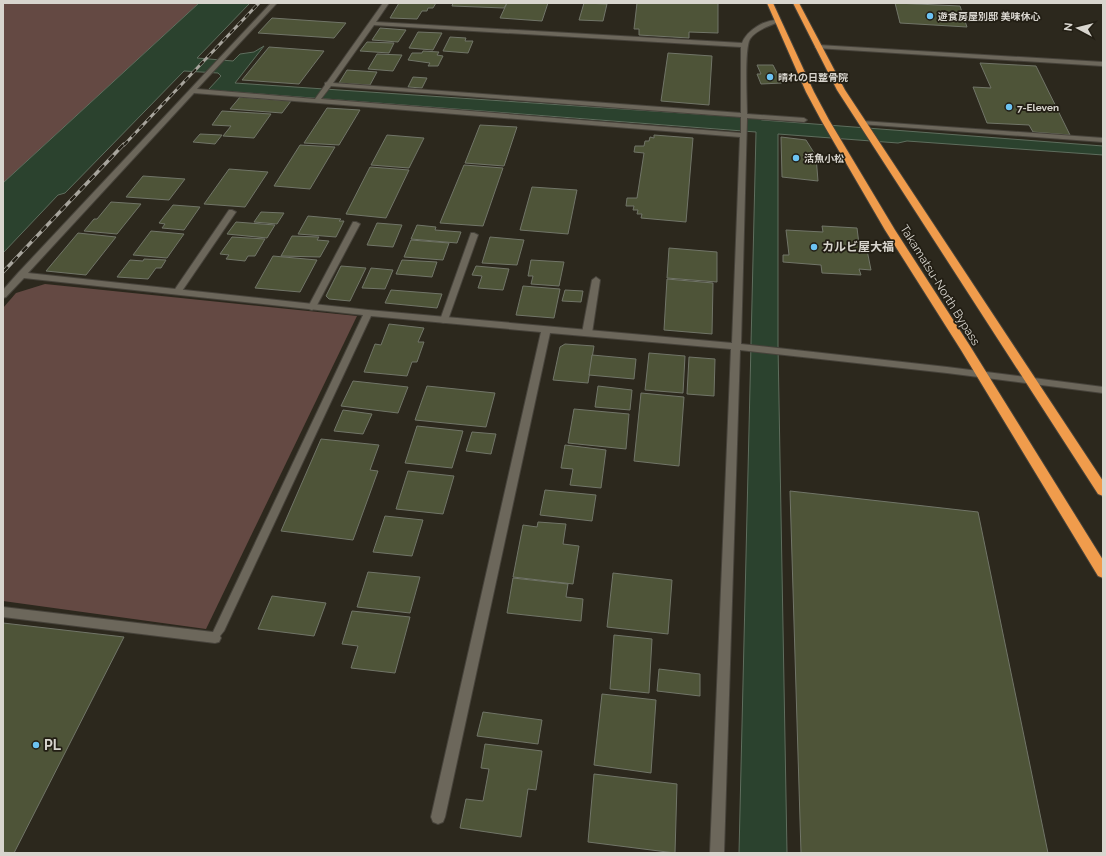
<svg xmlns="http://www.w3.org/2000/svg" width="1106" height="856" font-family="Raleway,'Noto Sans JP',sans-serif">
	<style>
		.green { fill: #644943 }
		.water { fill: #2b422e; stroke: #5f6e5e }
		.building { fill: #4e5438; stroke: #717568 }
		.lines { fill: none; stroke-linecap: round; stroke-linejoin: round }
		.lane-casing { stroke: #47433b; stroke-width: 2 }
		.street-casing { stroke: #47433b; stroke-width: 2 }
		.highway-casing { stroke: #47433b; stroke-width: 2 }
		.lane { fill: #6c675b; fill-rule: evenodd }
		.street { fill: #6c675b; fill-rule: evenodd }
		.highway { fill: #f09c4c; fill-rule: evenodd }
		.rail-far1-casing { stroke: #a8a59d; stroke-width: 3 }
		.rail-casing { stroke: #a8a59d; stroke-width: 3.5 }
		.rail-far1 { stroke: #221e14; stroke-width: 2; stroke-dasharray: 5.5; stroke-linecap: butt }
		.rail { stroke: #221e14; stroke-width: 2.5; stroke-dasharray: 7; stroke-linecap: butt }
		.poi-dot { fill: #6cc3f2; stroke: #221e14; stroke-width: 1.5 }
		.labels { text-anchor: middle; stroke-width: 3.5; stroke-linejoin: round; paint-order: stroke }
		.far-poi-label { font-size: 10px; font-weight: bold; fill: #d8d5ce; stroke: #221e14; text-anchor: start }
		.poi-label { font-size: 12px; font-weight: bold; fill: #d8d5ce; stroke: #221e14; text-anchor: start }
		.street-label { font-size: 12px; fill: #d8d5ce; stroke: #221e14 }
		.near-poi-label { font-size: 14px; font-weight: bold; fill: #d8d5ce; stroke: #221e14; text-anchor: start }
	</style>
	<rect width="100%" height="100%" fill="#2c281d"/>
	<g class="green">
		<polygon points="3,3 199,3 3,183"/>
		<polygon points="45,284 357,316 206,629 3,601 3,308 16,293"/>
	</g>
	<polygon class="water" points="199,3 250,3 197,58 233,61 240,54 254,52 264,46 235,83 757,118 762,120 1103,146 1103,155 907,141 898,143 778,134 778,345 787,853 739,853 756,132 208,90 221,76 218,73 184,71 65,193 58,195 3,253 3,183"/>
	<g class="building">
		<polygon points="399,3 436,3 433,8 428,8 427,11 422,11 417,19 390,18"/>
		<polygon points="453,3 507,3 504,8 452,6"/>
		<polygon points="507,3 548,3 542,21 500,18"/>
		<polygon points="584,3 607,4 603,21 579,20"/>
		<polygon points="637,3 718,3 718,33 689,32 689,38 639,35 639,29 634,29"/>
		<polygon points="895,3 960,6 967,27 900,23"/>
		<polygon points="272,18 346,23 334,38 258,33"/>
		<polygon points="380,28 406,30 398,42 372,40"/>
		<polygon points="418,32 442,33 433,50 409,48"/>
		<polygon points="450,37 466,38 465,41 473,41 468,53 443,51"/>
		<polygon points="367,42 394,43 389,53 360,51"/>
		<polygon points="269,47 324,51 299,84 242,80"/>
		<polygon points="423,51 439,52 437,55 443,56 438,66 428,66 430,63 408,60 412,53 422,53"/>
		<polygon points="668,53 712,56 709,105 661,101"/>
		<polygon points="377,54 402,55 393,71 368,69"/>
		<polygon points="980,63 1036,66 1070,135 1033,132 1029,125 987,123 973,87 991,88"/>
		<polygon points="757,65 773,65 782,83 761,84 757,74 761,74"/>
		<polygon points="347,70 377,72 370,85 339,83"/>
		<polygon points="413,77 427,78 422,88 408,87"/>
		<polygon points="240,97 291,101 282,113 230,109"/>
		<polygon points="327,108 360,110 339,145 304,143"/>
		<polygon points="222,111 271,114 254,138 223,136 231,126 212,125"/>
		<polygon points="480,125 517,127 504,166 465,163"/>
		<polygon points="200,134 222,135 215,144 193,142"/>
		<polygon points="387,135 424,138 409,168 371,165"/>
		<polygon points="654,135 693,138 686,222 641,218 642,214 637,214 638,210 633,210 634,206 626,206 627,198 637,198 644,153 634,152 635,146 644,146 645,141 649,141 650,137 654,138"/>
		<polygon points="781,137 806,140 816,156 818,181 782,177"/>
		<polygon points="300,145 335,147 310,189 274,186"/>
		<polygon points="464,165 503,168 483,226 440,223"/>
		<polygon points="370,167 409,170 386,218 346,214"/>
		<polygon points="229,169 268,172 245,207 204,204"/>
		<polygon points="143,176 185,179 169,200 126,197"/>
		<polygon points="532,187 577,190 568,234 520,230"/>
		<polygon points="111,202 141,204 117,234 84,231 94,219 97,219"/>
		<polygon points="173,205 200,207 184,230 162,228 165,224 159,223"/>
		<polygon points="261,212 284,213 277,224 254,222"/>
		<polygon points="308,216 341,219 339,221 344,221 336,237 298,234"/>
		<polygon points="236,222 275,225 267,238 227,234"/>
		<polygon points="377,223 402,225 393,247 367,245"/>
		<polygon points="417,225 436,227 435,230 461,232 457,243 411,239"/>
		<polygon points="822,226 857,228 859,244 866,245 871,270 859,269 861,275 822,273 821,265 783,262 783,255 789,255 786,230 823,232"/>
		<polygon points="151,231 184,234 167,258 133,255"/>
		<polygon points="78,233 116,237 86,275 46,271"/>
		<polygon points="292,236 319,237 317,240 329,241 320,257 281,256"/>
		<polygon points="232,237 265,239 255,256 248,256 245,261 226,259 229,255 220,254"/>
		<polygon points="490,237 524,240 517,265 482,263"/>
		<polygon points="411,240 449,243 443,260 404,257"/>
		<polygon points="669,248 717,252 717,282 667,278"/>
		<polygon points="273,256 317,260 300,292 255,288"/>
		<polygon points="144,259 166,260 161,268 156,268 148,279 117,277 130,260 143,261"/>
		<polygon points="402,260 437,262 432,277 396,274"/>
		<polygon points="531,260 564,262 559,286 531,284 533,276 528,276"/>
		<polygon points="341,266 366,268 350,301 329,299 326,296"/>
		<polygon points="476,266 509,269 503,290 478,288 482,276 472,275"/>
		<polygon points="371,268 393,270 385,289 362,288"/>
		<polygon points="667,279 713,283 712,334 664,330"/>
		<polygon points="523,286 560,289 554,318 516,315"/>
		<polygon points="391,290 442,294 437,308 385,303"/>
		<polygon points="565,290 583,291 581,302 562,301"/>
		<polygon points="389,324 424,328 418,342 424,342 417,362 412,362 407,376 364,372 375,344 381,345"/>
		<polygon points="565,344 594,346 588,383 553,380 560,347"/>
		<polygon points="649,353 685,356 683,393 645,390"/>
		<polygon points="592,355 636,359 634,379 589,375"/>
		<polygon points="689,357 715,359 714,396 687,394"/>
		<polygon points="353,381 408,387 398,413 341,406"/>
		<polygon points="427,386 495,393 486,427 415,420"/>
		<polygon points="598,386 632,390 630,410 595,407"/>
		<polygon points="641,393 684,397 679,466 634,461"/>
		<polygon points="574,409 629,414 626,449 568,443"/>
		<polygon points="343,410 372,414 363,434 334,431"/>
		<polygon points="417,426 463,431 452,468 405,463"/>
		<polygon points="472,432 496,434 491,454 466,451"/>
		<polygon points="321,439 379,445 370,470 378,471 353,540 281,531"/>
		<polygon points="565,445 606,450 601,488 570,485 573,469 561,468"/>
		<polygon points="408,471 454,476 443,514 396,509"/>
		<polygon points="545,490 596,495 592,521 540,515"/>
		<polygon points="790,491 978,512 1048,853 801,853"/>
		<polygon points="385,516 423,520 412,556 373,552"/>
		<polygon points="538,522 566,524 563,544 579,546 573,584 513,577 523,525 537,527"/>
		<polygon points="368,572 420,577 410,613 357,607"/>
		<polygon points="613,573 672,580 668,634 607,627"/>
		<polygon points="513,578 568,584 566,597 583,599 581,621 507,613"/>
		<polygon points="272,596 326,603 314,636 258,629"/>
		<polygon points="352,611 410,617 395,673 351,668 358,646 342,644"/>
		<polygon points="3,623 124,637 14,853 3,852"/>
		<polygon points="614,635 652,639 649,693 610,689"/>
		<polygon points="659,669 700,674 700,696 657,691"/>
		<polygon points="602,694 656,700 651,773 594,765"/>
		<polygon points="483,712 542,720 538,744 477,736"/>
		<polygon points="485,744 542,751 536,790 528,789 521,837 460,828 466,799 483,801 489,769 481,768"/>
		<polygon points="594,774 677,784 675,853 588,842"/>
	</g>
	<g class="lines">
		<defs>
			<g id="lane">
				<polygon points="229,210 232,210 236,212 180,294 174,294 173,292"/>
				<polygon points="353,222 356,222 360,224 316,307 312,310 309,309 308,307"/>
				<polygon points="471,233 474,233 478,235 448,320 444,323 441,322 440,320"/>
				<polygon points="596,277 600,280 592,333 587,336 582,333 592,280"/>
			</g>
			<g id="street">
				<path d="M271,3H277L197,89L315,99L325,85V83L327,82L383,3H389L376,22L742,43C747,30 765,19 779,20V22C769,26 756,30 750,39C744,49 747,100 747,114L804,118L807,120L804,122L747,118L741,344L947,367L1103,387V393L947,373L740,350L724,853H710L731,349L550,333L445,817L443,822L438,824L433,822L431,817L541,332L371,316L224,631L220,636L221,638L219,642L215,643L3,617V607L213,632L363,315L24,278L6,297L3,298V290L18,273ZM374,25L741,47V113L333,83ZM331,86L741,117V133L321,99ZM194,93L740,137L732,343L368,310L28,273Z"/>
				<polygon points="818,45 1103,62 1103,66 816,48 815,47"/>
				<polygon points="862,121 1103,138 1103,142 860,124 860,122"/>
			</g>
			<g id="highway">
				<polygon points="767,3 773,3 814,92 829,120 895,230 970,346 1103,560 1103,578 1098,576 961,350 885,230 821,120 806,92"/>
				<polygon points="793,3 799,3 845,90 1103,481 1103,496 1098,494 837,90"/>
			</g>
		</defs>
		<use href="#lane" class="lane-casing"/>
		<use href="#street" class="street-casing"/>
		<use href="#highway" class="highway-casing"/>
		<use href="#lane" class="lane"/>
		<use href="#street" class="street"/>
		<use href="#highway" class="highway"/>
		<defs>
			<polyline id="rail-far1" points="124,145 259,3"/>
			<polyline id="rail" points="3,272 124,144"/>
		</defs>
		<use href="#rail-far1" class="rail-far1-casing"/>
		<use href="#rail" class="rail-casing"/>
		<use href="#rail-far1" class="rail-far1"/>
		<use href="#rail" class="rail"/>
	</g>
	<g class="poi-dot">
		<circle cx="930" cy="16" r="4"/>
		<circle cx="770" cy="77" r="4"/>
		<circle cx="1009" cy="107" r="4"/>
		<circle cx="796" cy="158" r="4"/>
		<circle cx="814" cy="247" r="4"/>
		<circle cx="36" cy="745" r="4"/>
	</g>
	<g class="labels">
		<g class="far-poi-label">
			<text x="938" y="20">遊食房屋別邸 美味休心</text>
			<text x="778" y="81">晴れの日整骨院</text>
			<text x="1017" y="111">7-Eleven</text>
			<text x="804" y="162">活魚小松</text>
		</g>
		<g class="poi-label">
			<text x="822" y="251">カルビ屋大福</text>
		</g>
		<g class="street-label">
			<text transform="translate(940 285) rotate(58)" y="4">Takamatsu-North Bypass</text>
		</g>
		<g class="near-poi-label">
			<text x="44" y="750">PL</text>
		</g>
	</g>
	<rect width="1106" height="856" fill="none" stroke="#d8d5ce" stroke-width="8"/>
	<g transform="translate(1078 28) rotate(277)" stroke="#221e14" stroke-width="3" paint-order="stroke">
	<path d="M0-3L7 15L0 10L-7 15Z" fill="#d8d5ce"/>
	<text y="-6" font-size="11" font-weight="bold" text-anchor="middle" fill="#d8d5ce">N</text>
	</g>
</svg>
